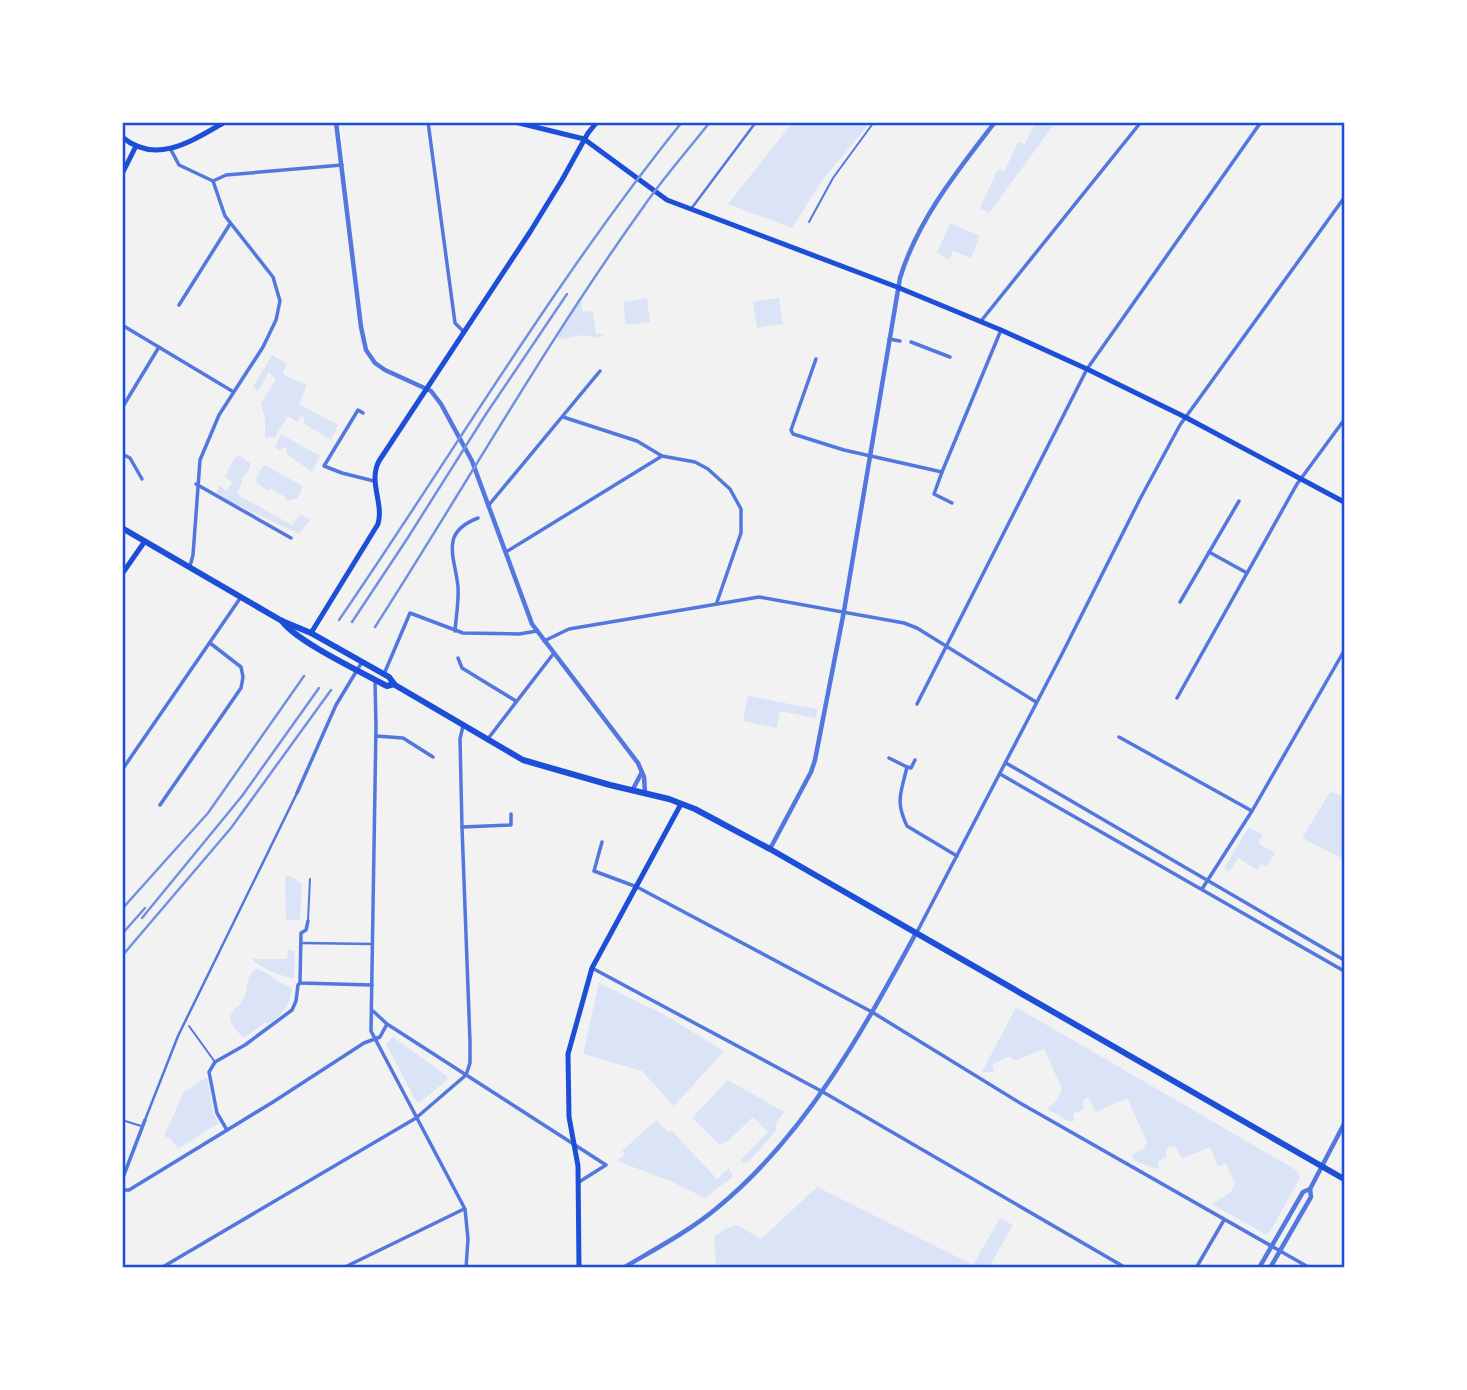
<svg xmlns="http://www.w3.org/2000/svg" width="1467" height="1390" font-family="Arial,sans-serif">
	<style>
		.green { fill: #dbe4f7 }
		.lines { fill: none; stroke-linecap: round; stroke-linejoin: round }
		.service { stroke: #5277de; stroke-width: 2 }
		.pedestrian { stroke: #5277de; stroke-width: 2.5 }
		.minor { stroke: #5277de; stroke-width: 3.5 }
		.tertiary { stroke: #5277de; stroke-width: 4.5 }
		.secondary { stroke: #1d4ed8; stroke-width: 5 }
		.primary { stroke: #1d4ed8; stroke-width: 6 }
		.rail { stroke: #7290e2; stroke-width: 2.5 }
		.neatline { fill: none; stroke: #1d4ed8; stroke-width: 2.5 }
	</style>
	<rect width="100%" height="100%" fill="#f2f2f2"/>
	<g class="green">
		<polygon points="792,123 870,123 823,179 792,228 728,204"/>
		<polygon points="1035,123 1055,123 989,213 980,208 998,169 1004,172 1018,142 1025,144"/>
		<polygon points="950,223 980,236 971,258 953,251 949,260 937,253"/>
		<polygon points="580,297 583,312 593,311 596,334 604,334 599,338 584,335 559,339 556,337"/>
		<polygon points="647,298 650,322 626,325 623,302"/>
		<polygon points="779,298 783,324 757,328 753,302"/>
		<polygon points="272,355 287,364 283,372 286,376 307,385 299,404 338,425 331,440 303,423 305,418 301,416 297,422 288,416 275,437 265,438 265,418 261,404 276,379 269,372 258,391 253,387"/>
		<polygon points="281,434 320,456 312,472 287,454 287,449 284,447 280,451 275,447"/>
		<polygon points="239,455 250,463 250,468 241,479 242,483 237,492 240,496 292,525 300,515 311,519 299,534 216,495 219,485 227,491 232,482 224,477 228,473 227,471 234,459"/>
		<polygon points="264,465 303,486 298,498 286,501 285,497 272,489 268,491 257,483 256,477"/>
		<polygon points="748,696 817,709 816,718 780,711 777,728 743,721"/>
		<polygon points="1330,792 1344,796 1344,859 1302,838"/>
		<polygon points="1249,827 1263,835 1258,843 1275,853 1266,867 1261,864 1257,870 1238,858 1230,871 1224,868"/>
		<polygon points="285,876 291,876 302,884 300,920 286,920"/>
		<path d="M288,950L295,951L294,978C283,977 258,967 252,959H287Z"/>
		<path d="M256,969C270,971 278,985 292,987C290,1005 283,1014 269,1024L266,1022L244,1038C239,1033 231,1026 230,1019C230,1010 239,1007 243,1000C249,990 244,977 256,969Z"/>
		<polygon points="599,983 663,1014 724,1051 674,1106 642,1071 583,1054"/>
		<polygon points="1016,1007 1298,1171 1300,1178 1270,1232 1265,1234 1212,1204 1231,1192 1235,1183 1226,1164 1218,1166 1210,1147 1182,1159 1176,1147 1170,1146 1166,1149 1167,1157 1158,1162 1159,1168 1156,1169 1135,1161 1132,1155 1143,1149 1147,1142 1127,1098 1096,1112 1088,1097 1083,1101 1084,1109 1073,1114 1074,1121 1070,1122 1047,1109 1057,1100 1062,1089 1044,1049 1017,1060 1013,1060 1010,1056 992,1065 994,1072 982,1072"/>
		<polygon points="393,1037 447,1076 447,1080 420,1102 416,1101 386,1044"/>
		<polygon points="207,1077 214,1115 219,1123 178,1149 171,1139 164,1136 184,1092"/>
		<polygon points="728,1080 784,1112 776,1123 776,1131 750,1160 744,1164 740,1160 768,1132 753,1117 728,1141 720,1145 692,1118"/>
		<polygon points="656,1120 668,1132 671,1130 717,1179 729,1168 732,1173 732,1177 705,1198 670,1181 617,1161 625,1154 622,1151"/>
		<polygon points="817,1187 973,1265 1000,1218 1013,1225 989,1267 710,1267 716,1265 714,1237 725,1229 737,1225 761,1239"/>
	</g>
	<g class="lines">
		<g class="service">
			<polyline points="809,222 833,178 874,122"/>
			<polyline points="308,920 310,879"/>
			<polyline points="189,1026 215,1062"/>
			<polyline points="122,1120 141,1126"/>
		</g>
		<g class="pedestrian">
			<polyline points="691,209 756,122"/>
			<polyline points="302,943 372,944"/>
			<polyline points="145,1120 178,1036 297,793"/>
		</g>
		<g class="minor">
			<polyline points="428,122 455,323 464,332"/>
			<polyline points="171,150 179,165 213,181 225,216 273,277 280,301 276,320 263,347 219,415 200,460 193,555 190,566"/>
			<polyline points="213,181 226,175 342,165"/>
			<polyline points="179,305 230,224"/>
			<polyline points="981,321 1141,122"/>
			<polyline points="122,325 232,391"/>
			<polyline points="889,339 900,341"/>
			<polyline points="911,342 950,357"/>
			<polyline points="816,359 791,430 793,434 844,450 942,472 934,494 952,503"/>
			<polyline points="122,408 159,347"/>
			<polyline points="363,413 358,410 324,466 342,473 374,481"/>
			<polyline points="563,417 637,441 662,456 695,462 708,469 730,489 741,509 741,533 717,602"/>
			<polyline points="122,454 130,458 142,479"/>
			<polyline points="942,472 1001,330"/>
			<polyline points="196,484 291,538"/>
			<polyline points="488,506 600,371"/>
			<polyline points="506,552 662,456"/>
			<polyline points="1209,552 1247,573"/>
			<polyline points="1180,602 1239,501"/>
			<path d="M455,631C456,617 459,601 458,587C455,556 439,533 478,518"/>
			<polyline points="544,641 569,629 759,597 904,623 917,628 1036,702"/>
			<polyline points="458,658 462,668 516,701"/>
			<polyline points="384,674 410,613 463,633 519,634 537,631"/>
			<polyline points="375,681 376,726 371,1031 465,1209 468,1239 466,1268"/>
			<polyline points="1177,698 1297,484 1344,420"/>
			<polyline points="917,704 1087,369 1261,122"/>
			<polyline points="376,736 403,738 433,757"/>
			<polyline points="1119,737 1252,811"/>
			<polyline points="487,740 554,653"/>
			<polyline points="889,758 907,767"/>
			<path d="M915,760L911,768L907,767C901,793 895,801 907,826L957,856"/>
			<polyline points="1006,763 1344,960"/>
			<polyline points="122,770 241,597"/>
			<polyline points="1000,774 1344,971"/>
			<polyline points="1344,791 1344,794"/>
			<polyline points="297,793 336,705 362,662"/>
			<polyline points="160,805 241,688 243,677 241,667 210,643"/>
			<polyline points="462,827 511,825 511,814"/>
			<polyline points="602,842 594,871 637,887 872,1012 1020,1103 1310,1268"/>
			<polyline points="1202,889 1252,811 1344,651"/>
			<polyline points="308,921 306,930 301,933 300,983 372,985"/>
			<polyline points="917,932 1062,654 1140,499 1180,425 1344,198"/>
			<polyline points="592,968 823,1092 1126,1268"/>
			<polyline points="373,1011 387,1024 606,1165 579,1182"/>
			<polyline points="227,1130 217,1113 209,1072 215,1062 245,1045 292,1010 296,1001 298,985 300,983"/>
			<polyline points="122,1180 145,1120"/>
			<polyline points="122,1190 129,1190 273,1102 364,1043 380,1037 387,1024"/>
			<polyline points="161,1268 416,1118 466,1075 470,1063 470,1042 462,827 460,739 463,726"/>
			<polyline points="343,1268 464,1209"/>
			<polyline points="1196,1268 1224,1220"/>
		</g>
		<g class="tertiary">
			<polyline points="336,122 361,327 366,350 375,363 385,370 431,391 441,404 472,461 532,624 638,763 644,777 645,792"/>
			<polyline points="633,789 642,772"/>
			<path d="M770,849L811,772L815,760L844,611L900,278C918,219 958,170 995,122"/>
			<path d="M623,1268C655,1249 688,1232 717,1208C806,1135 862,1032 916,933"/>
			<polyline points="1259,1268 1303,1192 1310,1189"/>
			<polyline points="1270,1268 1311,1197 1310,1189 1344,1124"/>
		</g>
		<g class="secondary">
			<polyline points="515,122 584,139 667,200 897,287 1001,330 1087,369 1185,417 1344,502"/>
			<path d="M122,137C157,166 193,140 225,122"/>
			<polyline points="122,174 136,146"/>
			<polyline points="122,574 145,541"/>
			<path d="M311,633L378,524C384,503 368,482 379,461L530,232L562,180L588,133L597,122"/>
			<polyline points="579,1268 578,1166 569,1117 568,1054 592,968 681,804"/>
		</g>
		<g class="primary">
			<polyline points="122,528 282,621 311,633 389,677 395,685 523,760 610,785 669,799 695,809 770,849 1344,1179"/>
			<path d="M282,621C296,641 359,671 383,684L387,686L394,684"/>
		</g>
		<g class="rail">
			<path d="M339,620C453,454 555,280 682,122"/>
			<polyline points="352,622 407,539 486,414 567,294"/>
			<path d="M375,627C465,487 547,341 644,206C664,177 688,150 710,122"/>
			<polyline points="122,909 208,813 304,676"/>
			<polyline points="142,918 242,796 319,688"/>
			<polyline points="122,934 145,908"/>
			<polyline points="122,956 231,828 331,690"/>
		</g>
	</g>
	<rect width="1467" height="1390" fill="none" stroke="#ffffff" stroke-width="248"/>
	<rect x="124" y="124" width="1219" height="1142" class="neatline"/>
</svg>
